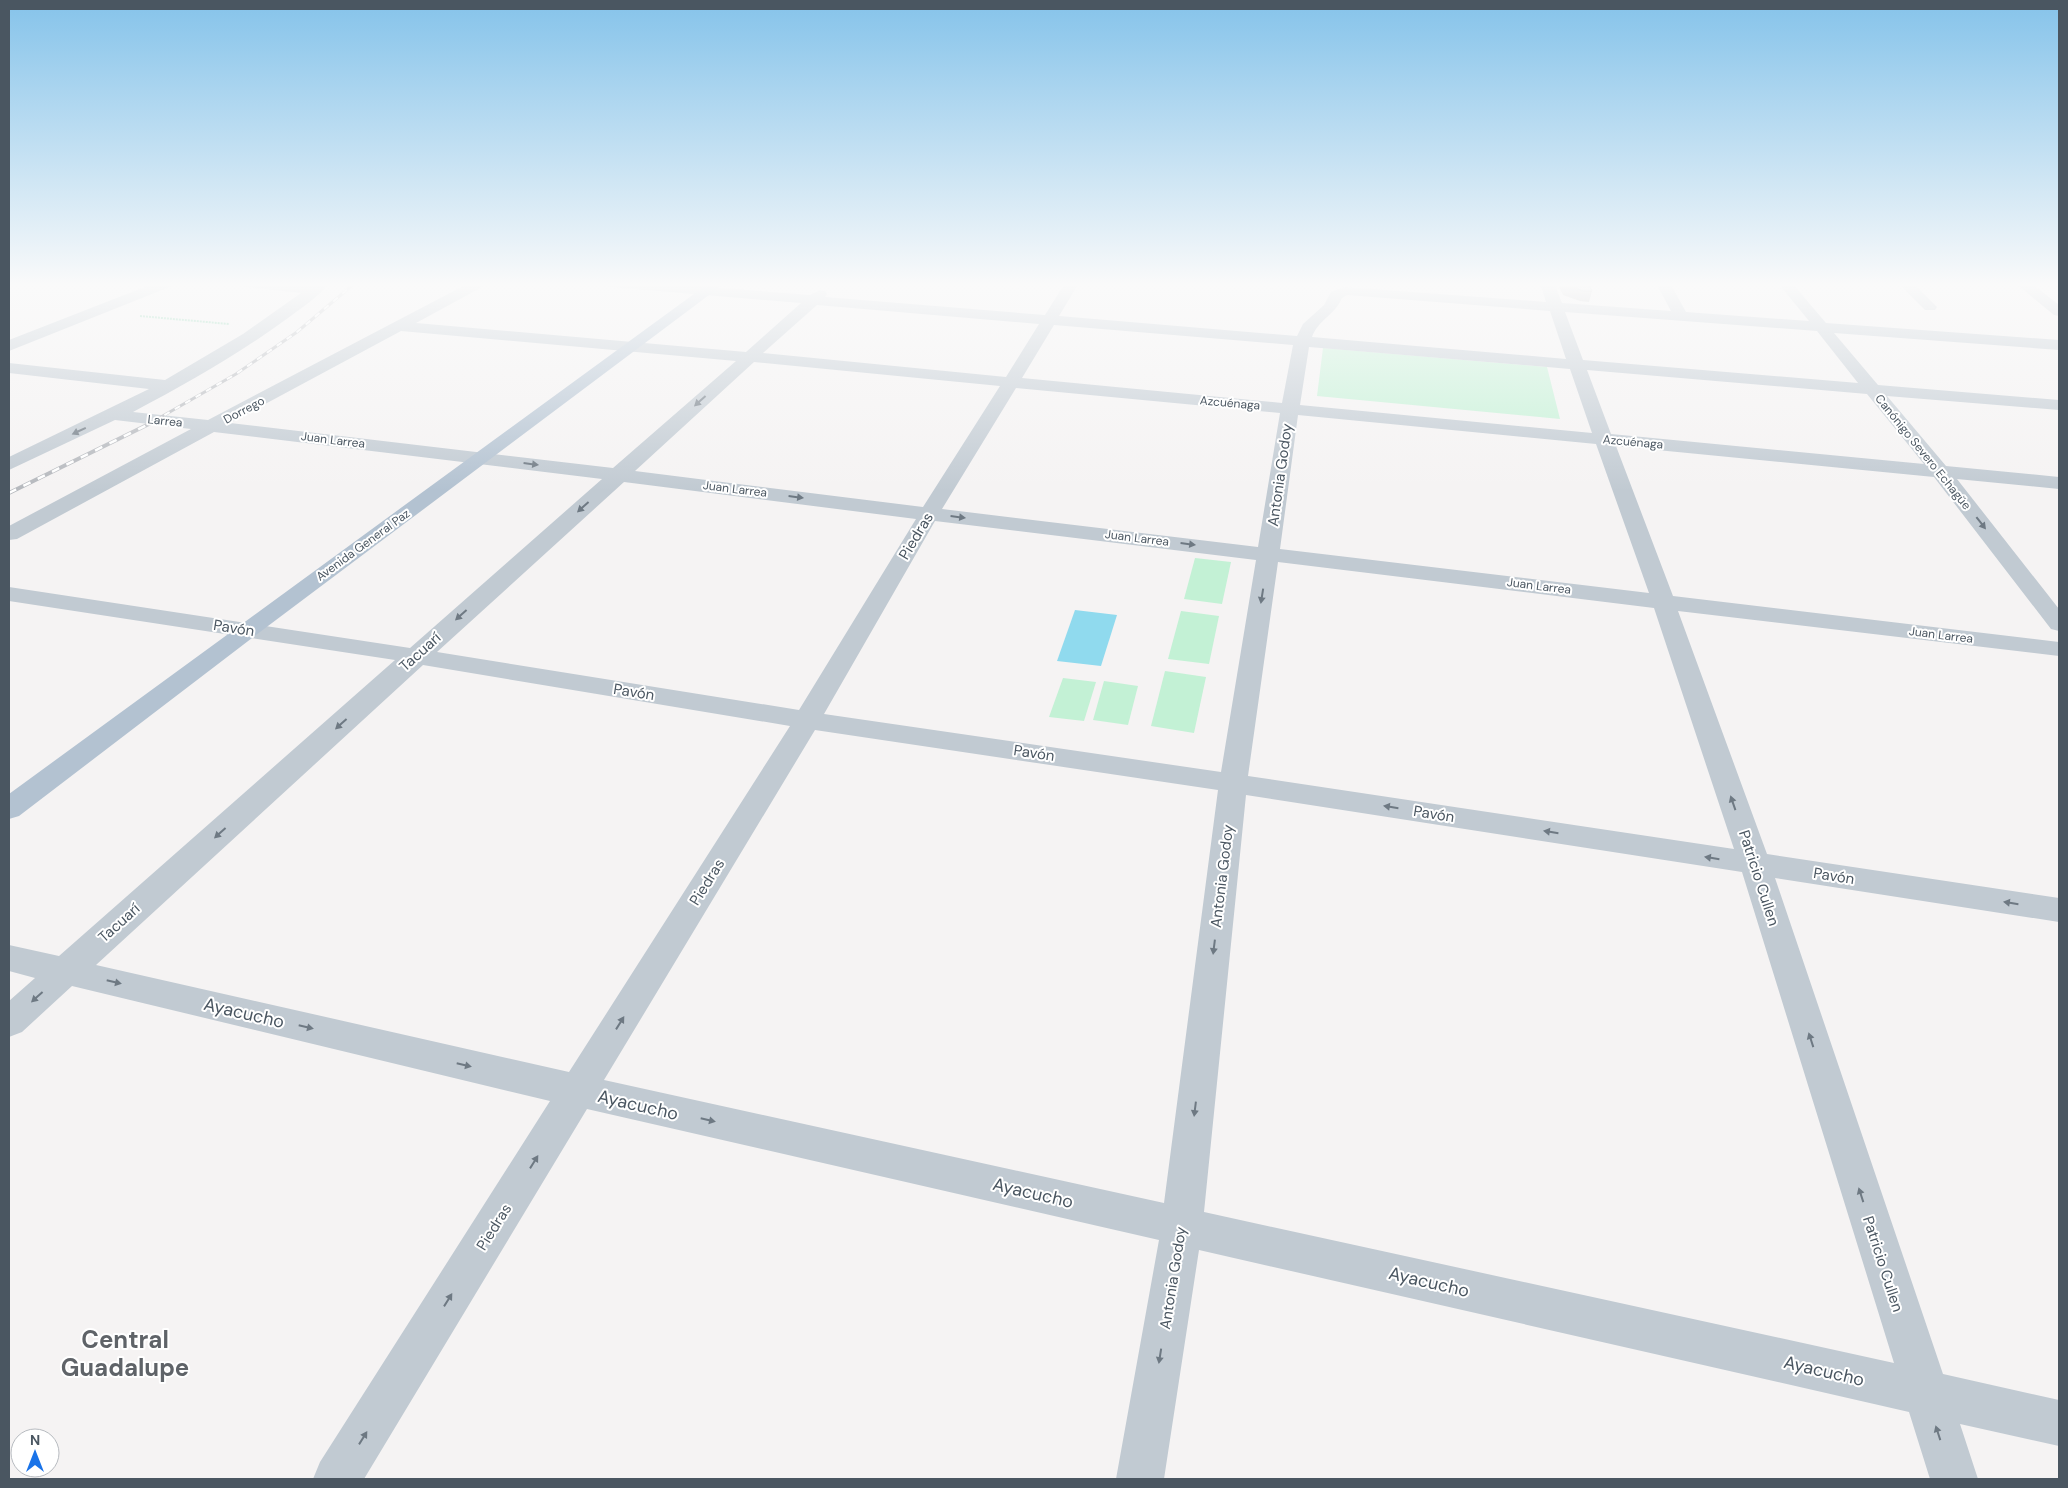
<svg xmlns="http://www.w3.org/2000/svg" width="2068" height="1488" font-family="'DM Sans',sans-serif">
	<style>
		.green { fill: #c3f1d5 }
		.water { fill: #90daee }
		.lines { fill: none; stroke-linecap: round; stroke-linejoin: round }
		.path { stroke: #7ad0a6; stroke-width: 2; stroke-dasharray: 2 1; stroke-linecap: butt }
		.minor { fill: #c1cad2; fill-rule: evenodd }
		.major { fill: #b3c2d1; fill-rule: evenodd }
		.rail-far1-casing { stroke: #b5b8bd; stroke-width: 3 }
		.rail-casing { stroke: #b5b8bd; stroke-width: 4 }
		.rail-far1 { stroke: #fff; stroke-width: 2; stroke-dasharray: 6; stroke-linecap: butt }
		.rail { stroke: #fff; stroke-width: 2.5; stroke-dasharray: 8; stroke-linecap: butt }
		.wall { fill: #b0b2b7 }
		.building { fill: #cdcfd5; stroke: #909195 }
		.oneway { fill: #6e7983 }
		.labels { text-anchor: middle; stroke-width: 4; stroke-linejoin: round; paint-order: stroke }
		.far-street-label { font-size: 12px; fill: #4a5661; stroke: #fff }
		.street-label { font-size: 15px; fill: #4a5661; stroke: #fff }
		.near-street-label { font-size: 18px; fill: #4a5661; stroke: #fff }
		.near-district-label { font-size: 24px; font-weight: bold; fill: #5f6368; stroke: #fff }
	</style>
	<rect width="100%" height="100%" fill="#f5f3f3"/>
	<g class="green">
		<polygon points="1323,348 1547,367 1560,419 1317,396"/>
		<polygon points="1195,558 1231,562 1222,604 1184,599"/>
		<polygon points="1181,611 1219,616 1209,664 1168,659"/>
		<polygon points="1165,671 1206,677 1194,733 1151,726"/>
		<polygon points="1063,678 1096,682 1084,721 1049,717"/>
		<polygon points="1104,681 1138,686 1128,725 1093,720"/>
	</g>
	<polygon class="water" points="1075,610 1117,615 1101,666 1057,661"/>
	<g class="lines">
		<polyline class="path" points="140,316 229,324"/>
		<g class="minor">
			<polygon points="155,283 174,283 172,286 9,351 9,340"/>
			<path d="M239,283H285L311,285L314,283H329C319,297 301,308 288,318C239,354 186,384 133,412L208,420L469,283H486L484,286L416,323L746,352L801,303L611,287L606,286L604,283H659L810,295L820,290L825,291L827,294L825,297L1045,315L1065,283H1079L1059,316L1297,336L1303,324L1324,305L1331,292L1345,287L1546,302L1540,283H1554L1562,303L1671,311L1656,283H1670L1686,312L1809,321L1778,283H1792L1826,323L2059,340V350L1834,333L1878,385L2059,400V410L1887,396L1946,466L2059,477V489L1957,479L2059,609V631L2051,629L1934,477L1616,446L1673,596L2059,642V656L1678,611L1767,854L2059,898V922L1775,878L1943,1374L2059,1400V1446L1960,1424L1978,1479H1930L1909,1412L1199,1250L1164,1479H1116L1159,1240L587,1109L364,1479H313L320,1462L550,1101L72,986L22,1032L9,1037V1001L35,978L9,971V945L59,956L395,660L9,601V587L410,648L602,479L214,432L17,539L9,540V526L191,429L115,420L9,470V457L149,389L9,373V363L165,380L243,334L301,293L246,287L241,286ZM1347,295L1550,311L1566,359L1312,337C1318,320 1335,315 1342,298ZM817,305L1039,324L1006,377L763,353ZM1565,312L1817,331L1858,383L1583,360ZM1054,325L1293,345L1282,403L1022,378ZM401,331L736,361L613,468L230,423ZM1309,347L1570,369L1592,433L1300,405ZM754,362L1000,386L923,507L635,471ZM1587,370L1867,394L1924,464L1611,434ZM1016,388L1280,413L1258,547L942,509ZM1298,415L1596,444L1649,593L1280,549ZM624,482L916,519L799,710L437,652ZM935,521L1256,560L1221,772L824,714ZM1278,562L1654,608L1734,849L1248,776ZM423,665L790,726L569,1072L96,965ZM815,730L1218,790L1164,1203L604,1080ZM1246,795L1742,872L1894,1363L1204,1212Z"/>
			<polygon points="1898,283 1913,283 1937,307 1935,310 1925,310"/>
			<polygon points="2015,283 2031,283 2059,305 2059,316 2054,315"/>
		</g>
		<polygon class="major" points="709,283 725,283 256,635 19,816 9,819 9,794"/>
		<defs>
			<polyline id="rail-far1" points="154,421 236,374 297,332 355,283"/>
			<polyline id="rail" points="9,493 157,420"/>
		</defs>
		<use href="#rail-far1" class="rail-far1-casing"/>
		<use href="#rail" class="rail-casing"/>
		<use href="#rail-far1" class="rail-far1"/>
		<use href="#rail" class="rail"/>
	</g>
	<polygon class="wall" points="1560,283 1588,283 1592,291 1589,302 1580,301 1563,295 1559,287"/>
	<polygon class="building" points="1565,283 1588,283 1592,291 1583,291 1566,284"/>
	<defs><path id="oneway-solid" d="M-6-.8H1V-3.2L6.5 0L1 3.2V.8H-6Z" transform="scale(1.25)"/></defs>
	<g class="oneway">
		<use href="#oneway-solid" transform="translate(700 401) rotate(138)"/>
		<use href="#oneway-solid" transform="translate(79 431) rotate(155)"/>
		<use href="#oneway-solid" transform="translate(531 464) rotate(7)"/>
		<use href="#oneway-solid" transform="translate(796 497) rotate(7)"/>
		<use href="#oneway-solid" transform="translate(583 507) rotate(138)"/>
		<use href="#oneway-solid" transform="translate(958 517) rotate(7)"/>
		<use href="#oneway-solid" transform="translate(1981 523) rotate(52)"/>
		<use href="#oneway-solid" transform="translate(1188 544) rotate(7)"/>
		<use href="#oneway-solid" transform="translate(1262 596) rotate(99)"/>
		<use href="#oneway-solid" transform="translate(461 615) rotate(138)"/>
		<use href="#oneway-solid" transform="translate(341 724) rotate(138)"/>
		<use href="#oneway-solid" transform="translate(1733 803) rotate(-109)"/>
		<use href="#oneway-solid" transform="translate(1391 807) rotate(-171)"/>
		<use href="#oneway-solid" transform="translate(1551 832) rotate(-171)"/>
		<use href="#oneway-solid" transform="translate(220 833) rotate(138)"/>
		<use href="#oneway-solid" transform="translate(1712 858) rotate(-171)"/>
		<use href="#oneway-solid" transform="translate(2011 903) rotate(-171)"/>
		<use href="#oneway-solid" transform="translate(1214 947) rotate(97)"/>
		<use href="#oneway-solid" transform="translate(114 982) rotate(13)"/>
		<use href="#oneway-solid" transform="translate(37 997) rotate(138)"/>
		<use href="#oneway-solid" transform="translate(620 1023) rotate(-58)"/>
		<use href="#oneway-solid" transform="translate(306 1027) rotate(13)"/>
		<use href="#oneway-solid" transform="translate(1811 1040) rotate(-108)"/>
		<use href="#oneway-solid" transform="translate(464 1065) rotate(13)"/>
		<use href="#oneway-solid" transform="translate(1195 1109) rotate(97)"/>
		<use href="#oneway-solid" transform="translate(708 1120) rotate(13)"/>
		<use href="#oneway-solid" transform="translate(534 1162) rotate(-58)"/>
		<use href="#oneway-solid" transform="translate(1861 1195) rotate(-108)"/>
		<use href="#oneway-solid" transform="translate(448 1300) rotate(-58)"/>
		<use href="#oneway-solid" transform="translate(1160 1356) rotate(99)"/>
		<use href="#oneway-solid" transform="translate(1938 1433) rotate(-108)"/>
		<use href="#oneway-solid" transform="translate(363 1438) rotate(-58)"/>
	</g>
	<linearGradient id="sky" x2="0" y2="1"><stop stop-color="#85c3ea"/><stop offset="0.58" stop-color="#fafafa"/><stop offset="1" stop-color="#fafafa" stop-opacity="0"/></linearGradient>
	<rect width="2068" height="491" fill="url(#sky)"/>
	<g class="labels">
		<g class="far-street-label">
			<text transform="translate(1230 403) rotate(5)" y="4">Azcuénaga</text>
			<text transform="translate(244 410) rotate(-28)" y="4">Dorrego</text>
			<text transform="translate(165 421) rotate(6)" y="4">Larrea</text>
			<text transform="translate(333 440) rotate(7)" y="4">Juan Larrea</text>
			<text transform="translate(1633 442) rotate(5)" y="4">Azcuénaga</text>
			<text transform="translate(1923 452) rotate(51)" y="4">Canónigo Severo Echagüe</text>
			<text transform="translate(735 489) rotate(7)" y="4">Juan Larrea</text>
			<text transform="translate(1137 538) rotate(7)" y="4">Juan Larrea</text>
			<text transform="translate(363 545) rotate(-36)" y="4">Avenida General Paz</text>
			<text transform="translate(1539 586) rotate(7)" y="4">Juan Larrea</text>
			<text transform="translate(1941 635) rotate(7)" y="4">Juan Larrea</text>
		</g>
		<g class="street-label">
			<text transform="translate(1280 475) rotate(-82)" y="5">Antonia Godoy</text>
			<text transform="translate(916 536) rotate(-59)" y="5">Piedras</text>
			<text transform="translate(234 628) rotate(9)" y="5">Pavón</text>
			<text transform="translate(420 652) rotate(-42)" y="5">Tacuarí</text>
			<text transform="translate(634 692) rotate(9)" y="5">Pavón</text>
			<text transform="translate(1034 753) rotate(8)" y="5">Pavón</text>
			<text transform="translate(1434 814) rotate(9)" y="5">Pavón</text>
			<text transform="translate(1222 876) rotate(-83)" y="5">Antonia Godoy</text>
			<text transform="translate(1834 876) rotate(9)" y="5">Pavón</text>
			<text transform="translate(1759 878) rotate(72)" y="5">Patricio Cullen</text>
			<text transform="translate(707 882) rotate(-58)" y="5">Piedras</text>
			<text transform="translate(119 923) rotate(-42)" y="5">Tacuarí</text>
			<text transform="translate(494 1227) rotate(-58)" y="5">Piedras</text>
			<text transform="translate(1883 1264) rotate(72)" y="5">Patricio Cullen</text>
			<text transform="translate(1173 1278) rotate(-81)" y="5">Antonia Godoy</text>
		</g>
		<g class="near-street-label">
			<text transform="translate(244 1013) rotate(13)" y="6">Ayacucho</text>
			<text transform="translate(638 1105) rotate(13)" y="6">Ayacucho</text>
			<text transform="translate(1033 1193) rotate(13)" y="6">Ayacucho</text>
			<text transform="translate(1429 1282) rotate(13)" y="6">Ayacucho</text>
			<text transform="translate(1824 1371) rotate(13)" y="6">Ayacucho</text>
		</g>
		<g class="near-district-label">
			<text x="125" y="1348">Central<tspan x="125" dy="28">Guadalupe</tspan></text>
		</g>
	</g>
	<rect width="2068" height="1488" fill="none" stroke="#4a5661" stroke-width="20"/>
	<g transform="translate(35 1453)"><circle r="24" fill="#ffffff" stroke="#b7bbc0"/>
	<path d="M0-4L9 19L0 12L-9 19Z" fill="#1a73e8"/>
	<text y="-8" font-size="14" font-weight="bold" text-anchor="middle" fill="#4a5661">N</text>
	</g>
</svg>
